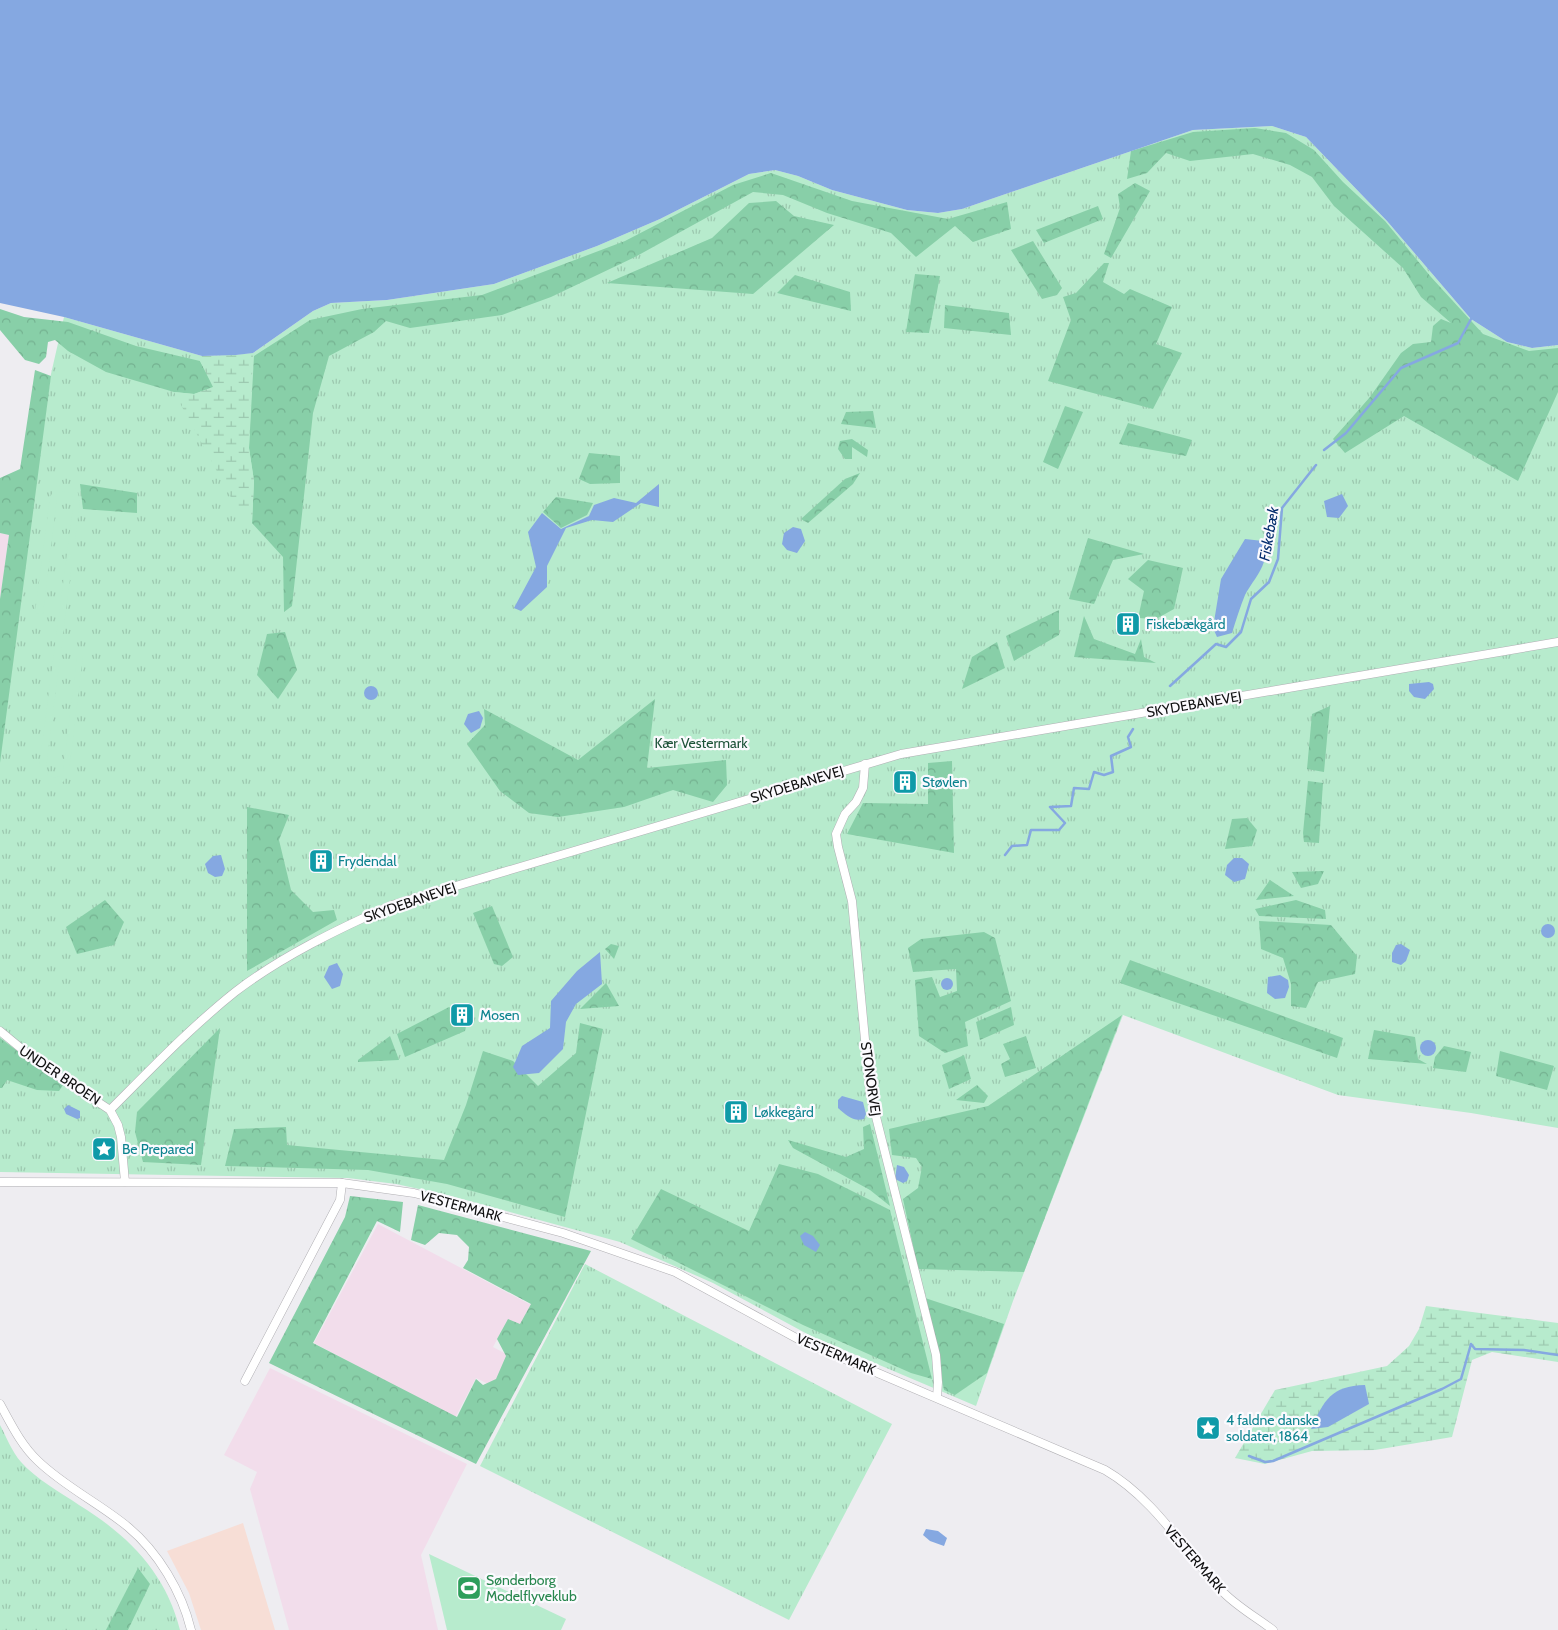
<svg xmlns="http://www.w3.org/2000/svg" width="1558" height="1630" font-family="Cabin,sans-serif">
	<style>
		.commercial { fill: #f7ded6 }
		.industrial { fill: #f2ddeb }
		.grass { fill: url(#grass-tufts) }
		.forest { fill: url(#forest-crowns) }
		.wetland { fill: url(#wetland-marsh); fill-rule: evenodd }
		.pitch { fill: #b7ebcd }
		.water { fill: #85a8e1 }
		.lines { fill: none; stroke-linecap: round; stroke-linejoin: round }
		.stream { stroke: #85a8e1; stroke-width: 2.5 }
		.minor-casing { stroke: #b0afb3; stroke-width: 9 }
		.minor { stroke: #fff; stroke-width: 8 }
		.labels { text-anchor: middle; stroke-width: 4.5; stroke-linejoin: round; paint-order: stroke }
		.culture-label { font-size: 14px; fill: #0d838f; stroke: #fbfafe; text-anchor: start }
		.street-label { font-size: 14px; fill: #101011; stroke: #fbfafe }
		.park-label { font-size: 14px; fill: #1d5339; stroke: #fbfafe }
		.leisure-label { font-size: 14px; fill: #27864d; stroke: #fbfafe; text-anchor: start }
		.water-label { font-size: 15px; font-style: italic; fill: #032d6d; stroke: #fbfafe }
	</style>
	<defs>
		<pattern id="grass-tufts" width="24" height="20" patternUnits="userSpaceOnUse" patternTransform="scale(1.25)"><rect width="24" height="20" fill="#b7ebcd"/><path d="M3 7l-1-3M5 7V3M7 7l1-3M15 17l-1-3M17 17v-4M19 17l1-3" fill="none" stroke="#9cc8af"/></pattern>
		<pattern id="forest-crowns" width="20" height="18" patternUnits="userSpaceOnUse" patternTransform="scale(1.25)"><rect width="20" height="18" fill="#88cfa8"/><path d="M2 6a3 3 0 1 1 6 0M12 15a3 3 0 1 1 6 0" fill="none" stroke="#74b190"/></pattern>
		<pattern id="wetland-marsh" width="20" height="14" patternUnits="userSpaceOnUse" patternTransform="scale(1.25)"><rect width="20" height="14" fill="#b7ebcd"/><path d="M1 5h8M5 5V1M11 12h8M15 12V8" fill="none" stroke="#9cc8af"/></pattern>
	</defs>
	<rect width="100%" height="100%" fill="#eeedf1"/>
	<polygon class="commercial" points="243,1523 275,1630 201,1630 189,1593 167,1551"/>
	<g class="industrial">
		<polygon points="0,533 9,535 0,599"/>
		<polygon points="378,1224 531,1305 519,1327 507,1321 493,1347 510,1356 494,1387 476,1378 455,1418 314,1343"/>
		<polygon points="270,1368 467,1464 421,1555 438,1630 289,1630 250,1489 257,1472 224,1455"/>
	</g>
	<g class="grass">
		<polygon points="1272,126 1306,137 1387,221 1471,319 1507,342 1532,348 1558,345 1558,1128 1471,1113 1338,1095 1123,1015 1013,1301 976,1406 811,1336 713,1283 620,1242 451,1196 396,1184 348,1178 0,1172 0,736 51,374 64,317 202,356 236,355 253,353 313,311 331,303 387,300 494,284 597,246 660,219 749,174 775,170 798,176 832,190 907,210 938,213 962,209 1193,130"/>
		<polygon points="585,1264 892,1424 789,1620 480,1466"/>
		<path d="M0,1425C6,1436 12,1452 21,1462C36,1479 60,1492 79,1505C128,1535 166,1573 180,1630H0Z"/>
	</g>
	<g class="forest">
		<polygon points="1255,128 1286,133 1314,150 1343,182 1385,221 1431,277 1483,334 1529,351 1558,348 1558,392 1518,481 1404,416 1345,453 1333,439 1370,397 1401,353 1413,344 1431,342 1433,326 1441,319 1451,323 1421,297 1403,268 1334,206 1312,177 1290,165 1253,154 1190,161 1166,153 1147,173 1127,179 1131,151 1193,132"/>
		<polygon points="771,173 852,201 948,219 1007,202 1011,229 973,242 955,226 916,257 891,233 827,213 783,195 753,192 635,257 551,297 502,315 410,328 386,321 374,332 329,356 313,413 292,606 284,612 283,557 252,523 254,481 249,448 254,356 310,320 362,309 482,295 625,241 733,185"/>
		<polygon points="1135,183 1150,191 1111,258 1104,254 1120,208 1118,194"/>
		<polygon points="776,201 794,216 834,225 753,294 607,283 712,238 749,203"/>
		<polygon points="1098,206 1103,219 1044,243 1036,230"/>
		<polygon points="1033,241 1062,288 1057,295 1042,299 1011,250"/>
		<polygon points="1104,263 1109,263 1103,282 1124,294 1130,289 1172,307 1156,344 1182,353 1153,409 1048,381 1071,320 1063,297 1076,293"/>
		<polygon points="915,274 940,276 929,333 906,332"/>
		<polygon points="795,275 850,292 851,311 777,293"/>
		<polygon points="945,305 1009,313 1011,335 944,328"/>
		<polygon points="0,309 24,317 68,322 136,346 200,361 214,387 194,394 174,392 106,372 68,351 55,340 48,342 46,357 39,364 25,360 0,330"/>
		<polygon points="35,370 51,376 0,763 0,599 9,535 0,533 0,478 20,469"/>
		<polygon points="1065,406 1083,412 1058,469 1043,462"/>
		<polygon points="873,411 876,428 841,424 846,412"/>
		<polygon points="1128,423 1192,440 1186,456 1119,444"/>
		<polygon points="852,439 868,450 867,457 852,447 852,459 845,459 838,449 840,441"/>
		<polygon points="589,453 620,456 620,483 590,484 579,479"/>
		<polygon points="860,473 853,484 808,523 801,519 845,479"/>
		<polygon points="80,484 137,493 137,513 83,509"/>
		<polygon points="556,497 593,503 587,515 561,528 543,512"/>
		<polygon points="1088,538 1144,554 1113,560 1094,604 1069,599"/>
		<polygon points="1148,560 1183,568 1174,609 1156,619 1138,618 1144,591 1128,579"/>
		<polygon points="1059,610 1059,635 1014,661 1006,636"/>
		<polygon points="1084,616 1094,639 1135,654 1141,639 1144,657 1156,663 1074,657"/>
		<polygon points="285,632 297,670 278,699 257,675 267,634"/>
		<polygon points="997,642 1005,668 962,689 972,657"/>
		<polygon points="655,699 647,768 726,760 727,785 713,802 673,790 624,807 558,817 529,813 500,791 467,744 485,725 484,709 578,760"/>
		<polygon points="1330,706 1324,772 1307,769 1312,714"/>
		<polygon points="952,761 954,853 847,834 863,803 928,804 928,763"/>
		<polygon points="1308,781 1323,783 1319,843 1304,842 1303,833"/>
		<polygon points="247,807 289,815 279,840 291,890 313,912 334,910 337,920 247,971"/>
		<polygon points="1247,818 1257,830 1252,846 1225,849 1232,819"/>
		<polygon points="1324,871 1318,884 1301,888 1292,872"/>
		<polygon points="1270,880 1294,896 1256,900"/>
		<polygon points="105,900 124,922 114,945 77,954 66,927"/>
		<polygon points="1296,900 1325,910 1326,919 1259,916 1255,909"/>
		<polygon points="492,906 513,957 502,966 494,964 473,913"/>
		<polygon points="1259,921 1331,925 1357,956 1355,974 1318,982 1306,1008 1291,1006 1291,984 1283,958 1261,949"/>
		<polygon points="984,932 995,938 1011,1001 965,1022 968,1046 945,1053 919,1036 915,980 932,977 940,997 957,991 956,969 913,972 908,948 921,939"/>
		<polygon points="611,944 619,946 614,959 605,949"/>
		<polygon points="1130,960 1343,1038 1337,1058 1120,983"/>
		<polygon points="606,983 619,1006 580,1009"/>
		<polygon points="449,1007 467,1020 465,1031 405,1057 397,1034"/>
		<polygon points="1011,1007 1014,1025 980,1040 976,1022"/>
		<polygon points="1122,1015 1024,1272 918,1269 903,1199 918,1188 922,1167 916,1158 892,1155 889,1129 988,1106"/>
		<polygon points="580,1023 603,1029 565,1217 447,1184 368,1170 225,1166 234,1129 286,1127 287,1145 444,1160 466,1105 483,1051 513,1061 538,1086 576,1053"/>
		<polygon points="220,1028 201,1165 143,1162 135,1132 137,1112"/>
		<polygon points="1374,1030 1415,1037 1418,1059 1427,1064 1368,1059"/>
		<polygon points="390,1036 399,1060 358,1062 358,1060"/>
		<polygon points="1026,1036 1036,1068 1005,1077 1001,1064 1010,1059 1003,1044"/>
		<polygon points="0,1038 63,1085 59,1091 37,1090 7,1080 2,1088 0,1088"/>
		<polygon points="1444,1046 1471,1052 1466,1072 1433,1068 1435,1057"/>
		<polygon points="1500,1051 1554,1066 1547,1090 1496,1076"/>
		<polygon points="964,1055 971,1079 949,1089 942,1065"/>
		<polygon points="977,1085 988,1096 984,1103 956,1100"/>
		<polygon points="870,1124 890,1206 870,1190 793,1148 788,1140 846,1157 864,1149 863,1127"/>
		<polygon points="779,1164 818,1174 890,1210 932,1379 911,1373 803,1325 631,1239 661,1189 749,1231"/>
		<polygon points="350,1196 403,1202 400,1232 377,1221 313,1343 457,1417 476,1379 483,1385 496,1379 506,1356 497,1339 508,1319 520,1324 531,1304 463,1268 468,1260 469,1247 457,1235 439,1233 425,1245 411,1240 418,1205 591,1251 476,1464 269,1363 345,1217"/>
		<polygon points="925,1298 1004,1324 987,1373 955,1395 944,1390"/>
		<polygon points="138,1568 150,1584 128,1630 106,1630"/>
	</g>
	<g class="wetland">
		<polygon points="253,353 249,448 254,481 252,523 233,501 174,392 194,394 213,387 200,361 202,356 236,355"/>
		<path d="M1426,1306L1558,1323V1362L1492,1352L1472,1360L1452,1437L1375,1450L1312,1451L1265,1464L1235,1458L1275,1390L1387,1366L1409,1346L1419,1329ZM1368,1404L1341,1419L1319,1413Z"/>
	</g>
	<g class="pitch">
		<polygon points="67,484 77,490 80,501 46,768 48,775 53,778 60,776 63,771 77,656 83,656 69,772 63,782 52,785 42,779 39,768 74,500 72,494 67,491 60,492 57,498 43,614 35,613 50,497 56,487"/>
		<polygon points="429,1554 566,1619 561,1630 447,1630"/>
	</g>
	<g class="water">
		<polygon points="0,0 1558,0 1558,345 1532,348 1507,342 1471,319 1387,221 1306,137 1272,126 1193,130 962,209 938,213 907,210 832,190 798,176 775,170 749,174 660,219 597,246 494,284 387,300 331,303 313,311 253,353 236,355 202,356 64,317 0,303"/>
		<polygon points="659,484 659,507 641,503 613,522 592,520 566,528 547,566 547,587 521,611 514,608 536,567 528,532 542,513 561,529 589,516 594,505 614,498 636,503"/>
		<polygon points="1342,494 1348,506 1339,518 1327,517 1324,501"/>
		<polygon points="793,527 801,529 805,541 797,553 787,550 782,544 784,533"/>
		<path d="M1245,539L1263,541C1272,562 1254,578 1245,595C1240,607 1236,620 1232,633L1217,637L1213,628L1221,579Z"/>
		<polygon points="1429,682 1433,684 1434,689 1425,699 1414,697 1409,691 1409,684"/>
		<circle cx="371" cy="693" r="7"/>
		<polygon points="479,711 483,718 480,728 471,733 464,724 468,714"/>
		<polygon points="221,855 225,869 222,876 215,877 208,873 205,864 213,856"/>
		<polygon points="1234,858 1242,858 1249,864 1245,879 1234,882 1225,875 1227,865"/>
		<circle cx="1548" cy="931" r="7"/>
		<polygon points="1401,944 1410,950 1406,961 1401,965 1392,962 1392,953 1396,945"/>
		<polygon points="600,952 602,984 576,1004 566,1022 563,1049 539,1073 518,1075 513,1067 522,1046 550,1028 551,1001 577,971"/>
		<polygon points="337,963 343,974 340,986 332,989 324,977 329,966"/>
		<polygon points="1280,975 1288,980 1289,987 1285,998 1275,999 1267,993 1268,977"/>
		<circle cx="947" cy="984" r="6"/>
		<circle cx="1428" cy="1048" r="8"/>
		<path d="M842,1096L863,1102L866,1114L864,1119C853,1122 846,1115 838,1108V1100Z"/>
		<polygon points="68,1105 80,1111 80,1118 77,1119 66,1114 64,1109"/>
		<polygon points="897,1165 904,1167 909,1175 907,1181 903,1183 895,1179"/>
		<polygon points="805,1232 813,1236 820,1245 816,1252 804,1245 800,1236"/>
		<path d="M1365,1385L1369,1404L1328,1427L1311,1429C1324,1400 1331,1386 1365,1385Z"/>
		<polygon points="926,1529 938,1531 947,1538 944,1546 930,1541 923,1535"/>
	</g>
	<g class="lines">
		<g class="stream">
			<polyline points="1324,450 1346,433 1401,368 1458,343 1471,319"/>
			<polyline points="1170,686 1216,644 1226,647 1241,632 1251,599 1269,582 1278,559 1282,508 1316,465"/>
			<polyline points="1005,855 1012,846 1027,845 1031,830 1059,830 1065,823 1050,807 1071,806 1074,788 1089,789 1094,772 1104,775 1113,772 1111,756 1131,747 1128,737 1133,729"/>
			<polyline points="1249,1456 1265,1462 1273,1461 1442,1389 1461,1379 1471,1344 1475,1349 1524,1350 1558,1355"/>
		</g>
		<defs>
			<g id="minor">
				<polyline points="865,764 863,788 856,802 845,814 836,834 838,847 852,901 870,1093 936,1355 938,1382 937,1397"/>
				<polyline points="0,1031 40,1064 110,1110 118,1125 121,1137 125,1182"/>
				<path d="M110,1110C151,1069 190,1028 235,992C282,956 338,929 392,905L901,754L1558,642"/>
				<path d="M0,1182L342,1183L414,1193L563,1233L675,1272L798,1339L1105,1470C1155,1499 1185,1552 1224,1593C1238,1607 1257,1618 1273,1630"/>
				<polyline points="245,1381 340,1200 342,1183"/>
				<path d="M0,1404C11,1424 21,1445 38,1461C65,1487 99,1503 128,1527C158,1552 182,1592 191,1630"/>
			</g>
		</defs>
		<use href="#minor" class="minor-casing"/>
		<use href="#minor" class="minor"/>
	</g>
	<defs>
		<symbol id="building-square" viewBox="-11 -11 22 22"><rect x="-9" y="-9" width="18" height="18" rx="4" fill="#0f9aa8" stroke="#fbfafe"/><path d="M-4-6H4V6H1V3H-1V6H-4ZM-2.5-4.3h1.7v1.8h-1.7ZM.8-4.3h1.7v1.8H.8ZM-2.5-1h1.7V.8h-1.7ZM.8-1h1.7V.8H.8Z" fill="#fff"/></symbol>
		<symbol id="sight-square" viewBox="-11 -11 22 22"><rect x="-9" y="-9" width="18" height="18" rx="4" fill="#0f9aa8" stroke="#fbfafe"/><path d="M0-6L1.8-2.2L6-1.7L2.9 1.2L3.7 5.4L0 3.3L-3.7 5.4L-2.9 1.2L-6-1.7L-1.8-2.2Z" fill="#fff"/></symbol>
		<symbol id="stadium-square" viewBox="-11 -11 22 22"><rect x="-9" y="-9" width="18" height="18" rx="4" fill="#2e9e5b" stroke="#fbfafe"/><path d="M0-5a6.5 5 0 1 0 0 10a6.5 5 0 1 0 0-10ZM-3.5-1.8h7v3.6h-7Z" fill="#fff"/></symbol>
	</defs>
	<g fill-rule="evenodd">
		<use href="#building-square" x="1114" y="610" width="28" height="28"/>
		<use href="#building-square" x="891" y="768" width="28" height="28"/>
		<use href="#building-square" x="307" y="847" width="28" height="28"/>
		<use href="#building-square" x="448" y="1001" width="28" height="28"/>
		<use href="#building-square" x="722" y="1098" width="28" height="28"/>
		<use href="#sight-square" x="90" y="1135" width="28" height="28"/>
		<use href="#sight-square" x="1194" y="1414" width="28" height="28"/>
		<use href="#stadium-square" x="455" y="1574" width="28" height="28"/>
	</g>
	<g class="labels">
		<g class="culture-label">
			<text x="1146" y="629">Fiskebækgård</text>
			<text x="922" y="787">Støvlen</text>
			<text x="338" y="866">Frydendal</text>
			<text x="480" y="1020">Mosen</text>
			<text x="754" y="1117">Løkkegård</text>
			<text x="122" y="1154">Be Prepared</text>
			<text x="1226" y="1425">4 faldne danske<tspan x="1226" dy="16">soldater, 1864</tspan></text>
		</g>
		<g class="street-label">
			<text transform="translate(1194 704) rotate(-10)" y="5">SKYDEBANEVEJ</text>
			<text transform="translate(797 784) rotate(-17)" y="5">SKYDEBANEVEJ</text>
			<text transform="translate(410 902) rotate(-19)" y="5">SKYDEBANEVEJ</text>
			<text transform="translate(60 1075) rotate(34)" y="5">UNDER BROEN</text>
			<text transform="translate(871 1079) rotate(82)" y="5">STONORVEJ</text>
			<text transform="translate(461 1206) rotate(15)" y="5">VESTERMARK</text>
			<text transform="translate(836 1354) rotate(23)" y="5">VESTERMARK</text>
			<text transform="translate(1195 1559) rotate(49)" y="5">VESTERMARK</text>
		</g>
		<g class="park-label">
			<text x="701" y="748">Kær Vestermark</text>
		</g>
		<g class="leisure-label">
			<text x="486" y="1585">Sønderborg<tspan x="486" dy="16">Modelflyveklub</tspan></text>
		</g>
		<g class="water-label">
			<text transform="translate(1269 534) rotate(-80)" y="5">Fiskebæk</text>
		</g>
	</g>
</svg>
